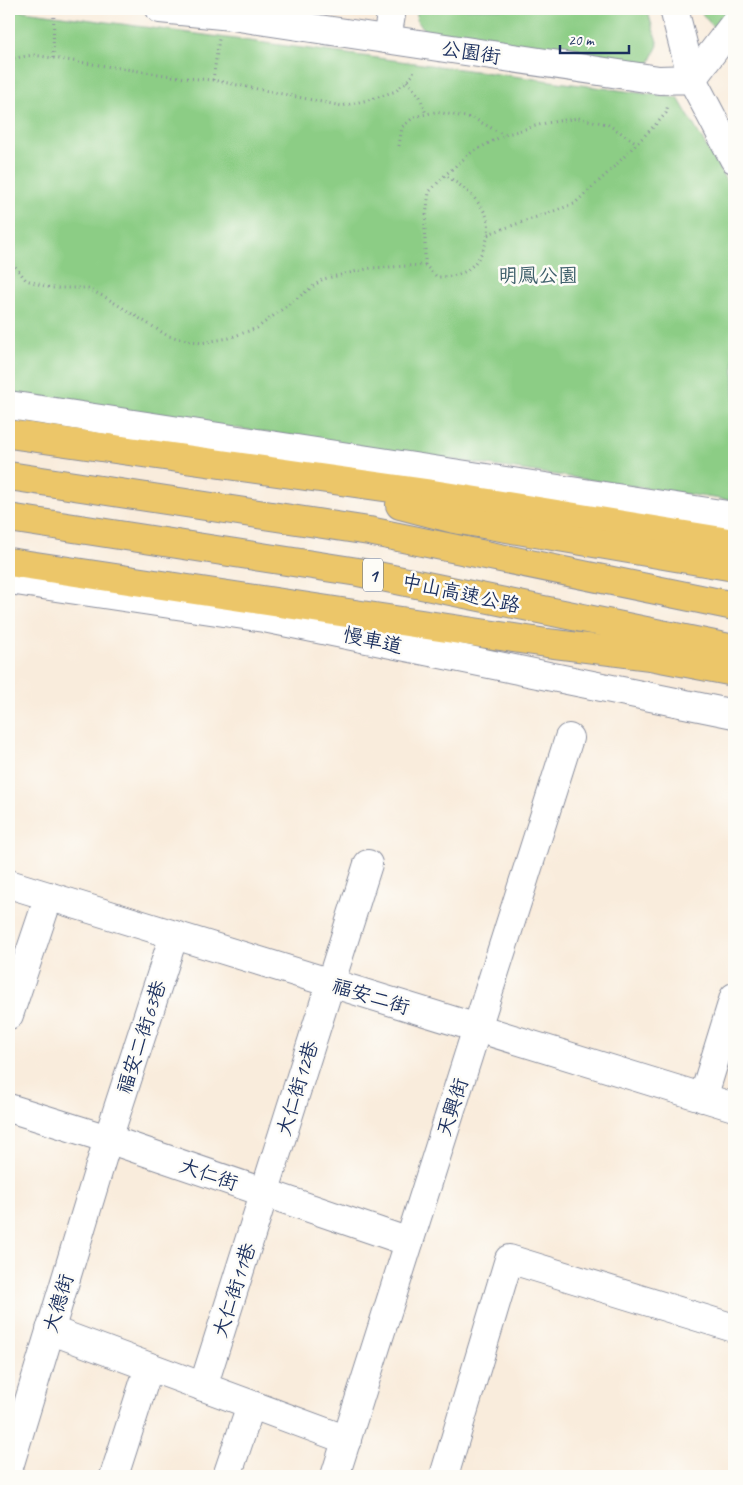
<svg xmlns="http://www.w3.org/2000/svg" width="743" height="1485" font-family="Caveat,'LXGW WenKai TC',sans-serif">
	<style>
		.green { fill: #8ccd85; stroke: #547e72 }
		.lines { fill: none; stroke-linecap: round; stroke-linejoin: round }
		.minor-casing { stroke: #8a8e9d; stroke-width: 30 }
		.highway-casing { stroke: #8a8e9d; stroke-width: 30 }
		.path { stroke: #8a8e9d; stroke-width: 3; stroke-dasharray: 1 4; stroke-linecap: butt }
		.minor { stroke: #fff; stroke-width: 28 }
		.highway { stroke: #ecc669; stroke-width: 28 }
		.labels { text-anchor: middle; stroke-width: 5; stroke-linejoin: round; paint-order: stroke }
		.shield { fill: #fdfcf7; stroke: #5f6c8c; stroke-width: 1 }
		.shield-label { font-size: 19px; font-weight: bold; fill: #1b2f5e }
		.street-label { font-size: 20px; fill: #1b2f5e; stroke: #fdfcf7 }
		.park-label { font-size: 20px; fill: #3d5e6a; stroke: #fdfcf7 }
	</style>
	<rect width="100%" height="100%" fill="#fdfcf7"/>
	<filter id="ink" filterUnits="userSpaceOnUse"><feTurbulence type="fractalNoise" baseFrequency=".02" numOctaves="2"/><feDisplacementMap in="SourceGraphic" scale="10" xChannelSelector="R" yChannelSelector="G"/><feConvolveMatrix kernelMatrix="1 2 1 2 8 2 1 2 1" color-interpolation-filters="sRGB"/></filter>
	<filter id="wash" filterUnits="userSpaceOnUse"><feTurbulence type="fractalNoise" baseFrequency=".0096" numOctaves="4" result="noise"/><feDisplacementMap in="SourceGraphic" scale="20" xChannelSelector="R" yChannelSelector="G"/><feGaussianBlur stdDeviation="1.12" result="paint"/><feColorMatrix in="noise" values="0 0 0 0 0 0 0 0 0 0 0 0 0 0 0 0 0 1.4 0 .05"/><feComposite in="paint" operator="in"/></filter>
	<g filter="url(#wash)">
		<rect width="100%" height="100%" fill="#f9ecdc"/>
		<g class="green">
			<polygon points="9,9 678,98 734,194 734,501 9,395"/>
			<polygon points="418,9 647,9 658,45 647,69 431,36 416,20"/>
			<polygon points="698,9 734,9 734,10 715,29"/>
		</g>
	</g>
	<g filter="url(#ink)">
		<g class="lines">
			<defs>
				<g id="minor">
					<polyline points="160,9 232,16 659,80 692,79 734,159"/>
					<polyline points="674,9 692,79"/>
					<polyline points="387,39 392,9"/>
					<polyline points="692,79 734,24"/>
					<polyline points="9,405 734,516"/>
					<polyline points="9,580 264,618 734,714"/>
					<polyline points="9,884 734,1107"/>
					<polyline points="9,1015 49,896"/>
					<polyline points="703,1098 734,997"/>
					<polyline points="9,1108 108,1139 409,1242"/>
					<polyline points="50,1330 347,1440"/>
					<polyline points="203,1387 368,864"/>
					<polyline points="9,1467 108,1139 174,935"/>
					<polyline points="114,1476 149,1367"/>
					<polyline points="227,1476 251,1405"/>
					<polyline points="335,1476 569,738"/>
					<polyline points="444,1476 509,1259 734,1328"/>
				</g>
				<g id="highway">
					<polyline points="9,434 433,494 734,543"/>
					<polyline points="9,476 369,531 734,606"/>
					<polyline points="400,505 454,519 734,567"/>
					<polyline points="9,518 358,572 734,649"/>
					<polyline points="9,562 547,643 650,656 734,672"/>
				</g>
			</defs>
			<use href="#minor" class="minor-casing"/>
			<use href="#highway" class="highway-casing"/>
			<g class="path">
				<polyline points="53,58 54,9"/>
				<polyline points="9,59 33,55 185,78 213,80 342,106 372,99 396,91 413,75 414,68"/>
				<polyline points="213,80 219,39"/>
				<polyline points="407,81 420,97 426,114"/>
				<polyline points="399,146 402,127 414,117 435,112 473,118 504,135"/>
				<polyline points="488,234 574,204 611,170 660,120 666,113 668,105"/>
				<path d="M9,259L26,280L51,288H86L105,297L168,336L201,343L229,338L257,328L323,279L371,268L425,265L437,277C447,277 455,276 464,272C481,263 494,233 486,215C477,197 461,185 445,175"/>
				<polyline points="425,265 425,224 429,192 445,175 472,152 504,135 546,123 578,118 607,124 637,143"/>
			</g>
			<use href="#minor" class="minor"/>
			<use href="#highway" class="highway"/>
		</g>
	</g>
	<g class="labels">
		<rect class="shield" x="363" y="558.5" width="20" height="33" rx="4"/>
		<g class="shield-label">
			<text x="373" y="582">1</text>
		</g>
		<g class="street-label">
			<text transform="translate(471 52) rotate(9)" y="7">公園街</text>
			<text transform="translate(461 593) rotate(12)" y="7">中山高速公路</text>
			<text transform="translate(373 640) rotate(12)" y="7">慢車道</text>
			<text transform="translate(371 996) rotate(17)" y="7">福安二街</text>
			<text transform="translate(141 1037) rotate(-72)" y="7">福安二街63巷</text>
			<text transform="translate(297 1088) rotate(-73)" y="7">大仁街12巷</text>
			<text transform="translate(452 1107) rotate(-72)" y="7">天興街</text>
			<text transform="translate(209 1174) rotate(19)" y="7">大仁街</text>
			<text transform="translate(234 1290) rotate(-72)" y="7">大仁街11巷</text>
			<text transform="translate(58 1303) rotate(-73)" y="7">大德街</text>
		</g>
		<g class="park-label">
			<text x="538" y="282">明鳳公園</text>
		</g>
	</g>
	<rect width="743" height="1485" fill="none" stroke="#fdfcf7" stroke-width="30"/>
	<path d="M560 45v8h69v-8" fill="none" stroke="#1b2f5e" stroke-width="2.5"/>
	<text x="568" y="45" font-size="15" fill="#1b2f5e" stroke="#fdfcf7" stroke-width="4" paint-order="stroke">20 m</text>
</svg>
